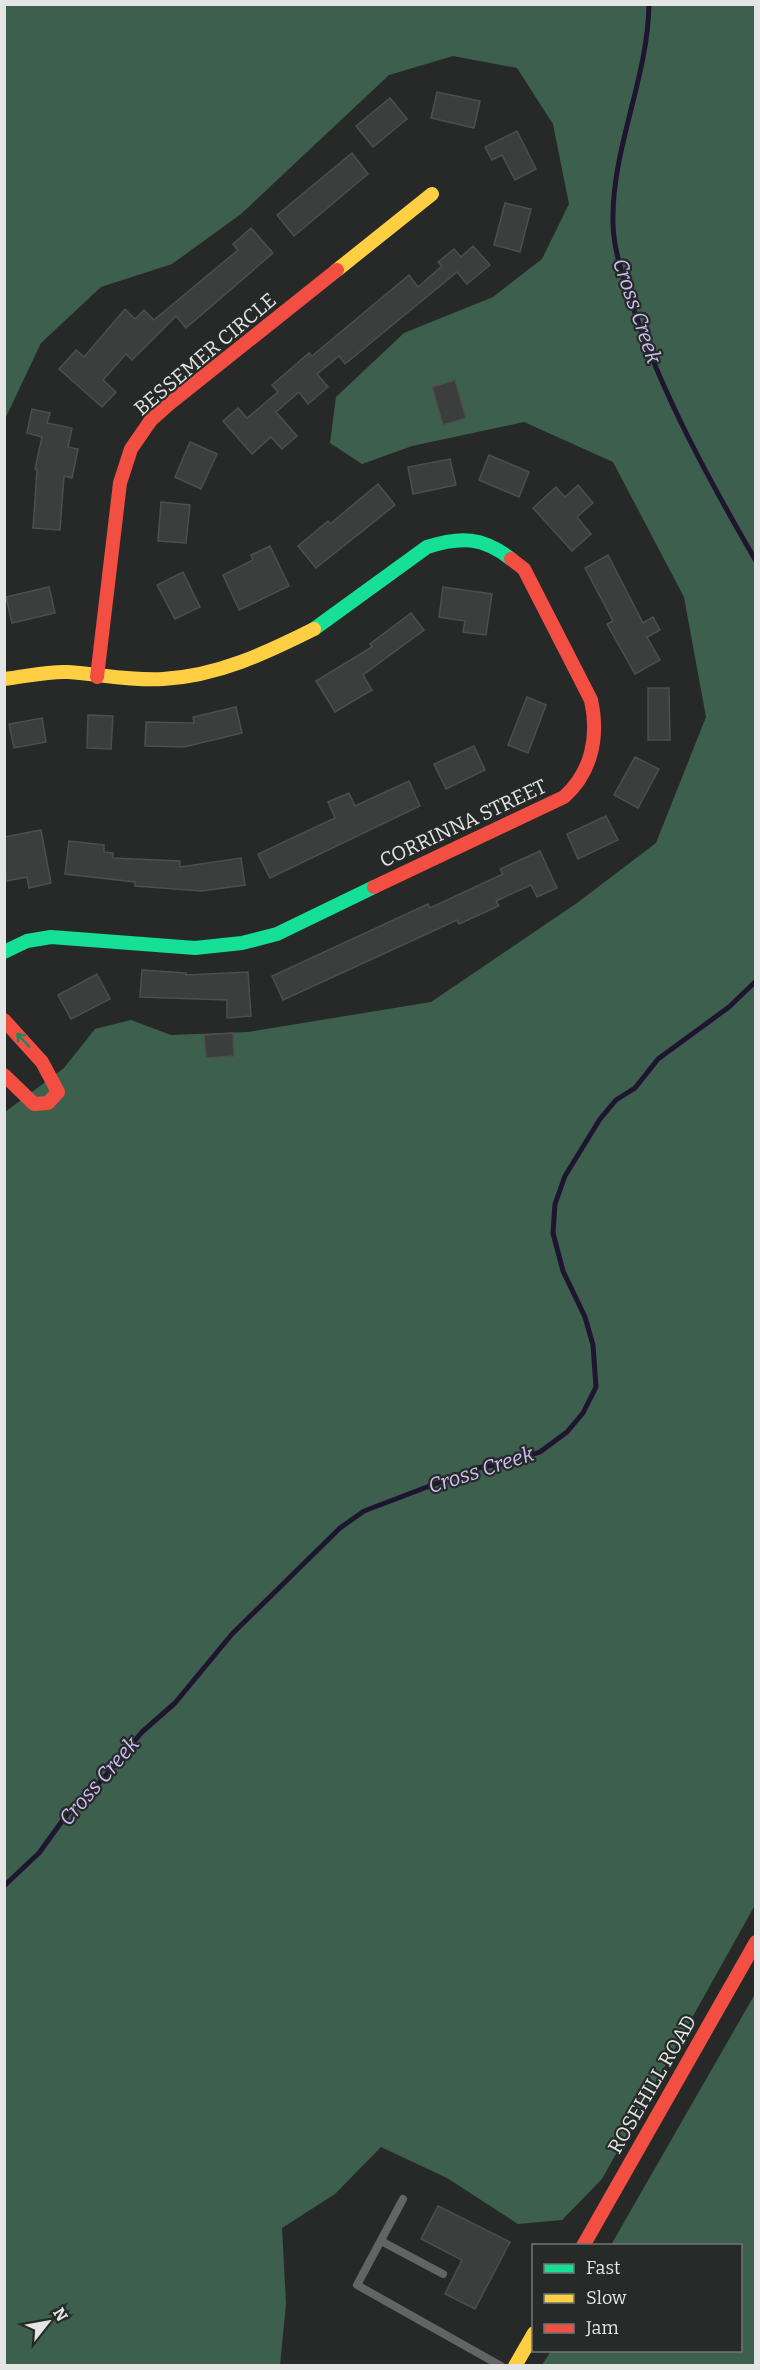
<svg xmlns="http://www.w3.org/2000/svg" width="760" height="2370" font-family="Bitter,serif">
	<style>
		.forest { fill: #3d604e }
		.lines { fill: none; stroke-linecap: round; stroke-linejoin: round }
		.stream { stroke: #201530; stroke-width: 5 }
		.building { fill: #3c3e3d; stroke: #4d4e4d; stroke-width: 1.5 }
		.lane { stroke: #636464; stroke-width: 8 }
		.fast { stroke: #16e098; stroke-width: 14 }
		.slow { stroke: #ffcf43; stroke-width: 14 }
		.jam { stroke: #f24e42; stroke-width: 14 }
		.oneway { stroke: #1e8560 }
		.labels { text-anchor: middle; stroke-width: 4.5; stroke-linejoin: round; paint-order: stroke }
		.street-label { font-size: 20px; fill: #e3e6e4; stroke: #262a28 }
		.water-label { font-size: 21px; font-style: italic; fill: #d0bcf8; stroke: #262a28 }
	</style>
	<rect width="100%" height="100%" fill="#272928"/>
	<g class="forest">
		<polygon points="5,5 755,5 755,1905 602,2179 562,2220 518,2224 447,2178 381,2147 335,2194 282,2228 286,2304 280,2365 5,2365 5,1112 64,1068 95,1029 131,1020 171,1035 248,1032 431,1002 577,903 656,843 706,717 684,597 613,462 524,422 412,446 362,464 330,443 336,397 404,333 493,297 542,259 569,204 553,124 517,68 453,56 389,75 241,214 172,264 101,287 41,343 5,419"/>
		<polygon points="755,1994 755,2365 542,2365 551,2351 740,2350 740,2246 611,2245"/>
	</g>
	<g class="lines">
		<g class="stream">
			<path d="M649,4C648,79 611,149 613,224C614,253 624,280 633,307C663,396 709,480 756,561"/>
			<polyline points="4,1886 39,1853 68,1813 102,1780 142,1732 175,1703 232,1634 340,1528 364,1511 477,1468 511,1462 540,1452 567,1432 583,1413 596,1387 593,1345 585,1317 563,1271 553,1233 555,1204 565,1176 600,1119 616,1100 635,1088 658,1059 729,1007 756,981"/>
		</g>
	</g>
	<g class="building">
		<polygon points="437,92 480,101 474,128 431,118"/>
		<polygon points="390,98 407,119 373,147 356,126"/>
		<polygon points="517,131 536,169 515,180 502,155 492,160 485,147"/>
		<polygon points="352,153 368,174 294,236 277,215"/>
		<polygon points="505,203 531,209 520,252 494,245"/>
		<polygon points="251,228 273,253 186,328 176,316 132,360 126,354 103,380 116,392 102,407 59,369 76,350 84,357 125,309 135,319 144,310 154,320 238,250 233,244"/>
		<polygon points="473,246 490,265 467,284 457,272 345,364 339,356 317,374 328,387 308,404 299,392 276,412 297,436 282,449 271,437 252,454 223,421 238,408 247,418 278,392 272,385 309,353 312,356 409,275 418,287 442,266 438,262 454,249 461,257"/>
		<polygon points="455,380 466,418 443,425 432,387"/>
		<polygon points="32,409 50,413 47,423 72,428 68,447 78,449 72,478 64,476 60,530 33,528 37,470 35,469 42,437 27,433"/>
		<polygon points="190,442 217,454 201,489 175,477"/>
		<polygon points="489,455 529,472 519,497 479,480"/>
		<polygon points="450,459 456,485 413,494 408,467"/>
		<polygon points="378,484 395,505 316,568 298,546 328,521 330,524"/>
		<polygon points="578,485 593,503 577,517 591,534 572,551 533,508 556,487 565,497"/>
		<polygon points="161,502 190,505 186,543 158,541"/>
		<polygon points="270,546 289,586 239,610 223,575 253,560 251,555"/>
		<polygon points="608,555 643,623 653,617 660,630 647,637 660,660 635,674 607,624 613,621 585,568"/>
		<polygon points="183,572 200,607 175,619 157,585"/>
		<polygon points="49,587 55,613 12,623 6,597"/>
		<polygon points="443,587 492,594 486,635 463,632 465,621 439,617"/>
		<polygon points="411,613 424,630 363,675 372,690 335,712 316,681 372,647 370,644"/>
		<polygon points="648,688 669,688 670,740 648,740"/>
		<polygon points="527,697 546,705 528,753 508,745"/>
		<polygon points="236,707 242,733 184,747 145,746 146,722 194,723 193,717"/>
		<polygon points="88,715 113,716 111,749 87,748"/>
		<polygon points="42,718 46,742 14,748 9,724"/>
		<polygon points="474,746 485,770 446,789 434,764"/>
		<polygon points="635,757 659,769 638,808 614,795"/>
		<polygon points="409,781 420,806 270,878 258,854 335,818 328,802 349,793 355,806"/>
		<polygon points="606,816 618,840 578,859 567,834"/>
		<polygon points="41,830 51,883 29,888 27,877 6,881 4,837"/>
		<polygon points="69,841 104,845 104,852 113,853 113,858 180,861 180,867 241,858 245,885 202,891 135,886 135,882 65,874"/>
		<polygon points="540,851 557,888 537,897 531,885 496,901 499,906 459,924 457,920 283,1000 272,976 428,904 430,908 503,874 500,869"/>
		<polygon points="142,970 186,973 186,975 248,972 251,1016 227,1018 227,1000 140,997"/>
		<polygon points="97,974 110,999 71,1019 58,995"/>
		<polygon points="233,1033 234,1056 206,1058 204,1035"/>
		<polygon points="438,2206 510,2242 475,2309 445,2294 462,2260 421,2239"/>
	</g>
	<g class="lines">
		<g class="lane">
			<polyline points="403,2199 357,2285 501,2366"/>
			<polyline points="381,2241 443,2274"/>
		</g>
		<g class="fast">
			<path d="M314,629L427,547C461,536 483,537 511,559"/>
			<polyline points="4,952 27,941 51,937 195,948 242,943 277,934 374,887"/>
		</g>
		<g class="slow">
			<polyline points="337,270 432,194"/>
			<path d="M4,679C24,677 47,671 68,672C100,674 130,681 163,679C218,676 266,653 314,629"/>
			<polyline points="515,2366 534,2333"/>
		</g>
		<g class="jam">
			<polyline points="97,677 120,483 131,449 151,420 169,404 337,270"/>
			<path d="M374,887L564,797C592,772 599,736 591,700L524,569L511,559"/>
			<polyline points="4,1020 42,1062 58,1092 48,1103 34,1104 4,1075"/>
			<polyline points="583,2246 756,1942"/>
		</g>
	</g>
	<defs><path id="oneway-shaft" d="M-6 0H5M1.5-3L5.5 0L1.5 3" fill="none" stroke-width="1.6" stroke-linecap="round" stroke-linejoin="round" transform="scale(1.5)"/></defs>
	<use class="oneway" href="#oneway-shaft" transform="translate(23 1040) rotate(-133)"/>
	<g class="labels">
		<g class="street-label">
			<text transform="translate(205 354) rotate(-40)" y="7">BESSEMER CIRCLE</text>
			<text transform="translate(463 823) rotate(-25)" y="7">CORRINNA STREET</text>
			<text transform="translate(652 2084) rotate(-60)" y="7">ROSEHILL ROAD</text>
		</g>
		<g class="water-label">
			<text transform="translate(637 311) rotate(71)" y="7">Cross Creek</text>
			<text transform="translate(481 1470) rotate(-18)" y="7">Cross Creek</text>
			<text transform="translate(99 1781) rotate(-49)" y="7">Cross Creek</text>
		</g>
	</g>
	<rect width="760" height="2370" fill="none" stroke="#e3e6e4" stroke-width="12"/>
	<rect x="532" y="2244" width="210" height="108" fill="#262a28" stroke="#727573" stroke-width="1.5"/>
	<rect x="544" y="2264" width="30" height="9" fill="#16e098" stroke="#727573" stroke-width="1.5"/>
	<text x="586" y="2274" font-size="18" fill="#e3e6e4">Fast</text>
	<rect x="544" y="2294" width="30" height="9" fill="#ffcf43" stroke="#727573" stroke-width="1.5"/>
	<text x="586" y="2304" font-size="18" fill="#e3e6e4">Slow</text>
	<rect x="544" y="2324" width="30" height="9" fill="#f24e42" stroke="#727573" stroke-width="1.5"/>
	<text x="586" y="2334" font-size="18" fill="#e3e6e4">Jam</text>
	<g transform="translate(48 2322) rotate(59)" stroke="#262a28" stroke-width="4.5" paint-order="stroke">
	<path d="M0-4.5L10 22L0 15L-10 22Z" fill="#e3e6e4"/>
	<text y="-9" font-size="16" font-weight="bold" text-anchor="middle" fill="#e3e6e4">N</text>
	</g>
</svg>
